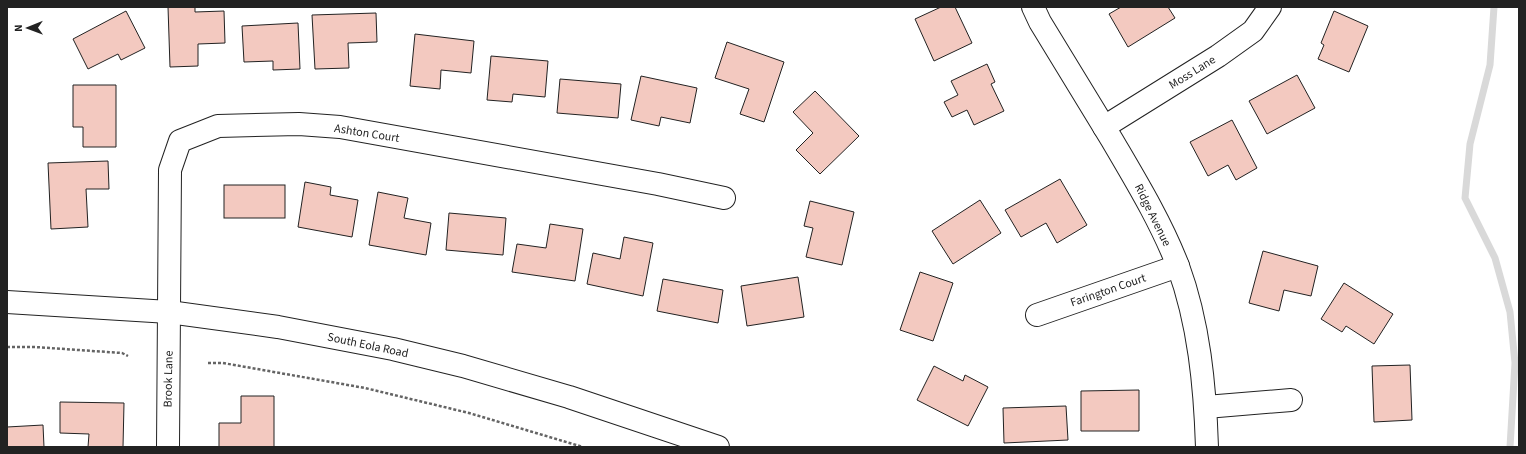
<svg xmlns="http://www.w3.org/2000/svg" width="1526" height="454" font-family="'Source Sans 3',sans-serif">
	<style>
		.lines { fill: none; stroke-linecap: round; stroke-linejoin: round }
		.stream { stroke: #d9d9d9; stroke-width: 7 }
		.building { fill: #f3c9c0; stroke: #222 }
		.minor-casing { stroke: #222; stroke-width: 24 }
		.tertiary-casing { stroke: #222; stroke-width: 24 }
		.path { stroke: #646464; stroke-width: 2.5; stroke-dasharray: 3 2; stroke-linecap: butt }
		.minor { stroke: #fff; stroke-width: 22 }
		.tertiary { stroke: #fff; stroke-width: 22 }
		.labels { text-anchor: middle; stroke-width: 3; stroke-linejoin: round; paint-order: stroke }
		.street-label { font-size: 12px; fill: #222; stroke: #fff }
	</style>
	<rect width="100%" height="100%" fill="#fff"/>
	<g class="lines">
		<polyline class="stream" points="1494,7 1490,65 1470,144 1465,198 1495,258 1510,312 1515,363 1510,447"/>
	</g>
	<g class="building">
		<polygon points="168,7 195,7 195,12 224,11 225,43 198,44 198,66 170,67"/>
		<polygon points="941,7 955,7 972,43 934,61 915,19"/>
		<polygon points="1121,7 1168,7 1175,18 1128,47 1109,14"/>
		<polygon points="126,11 145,48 121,60 118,54 88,69 73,39"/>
		<polygon points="1334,11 1368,26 1349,72 1318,59 1324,45 1321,43"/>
		<polygon points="376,13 377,42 348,43 349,68 315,69 312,15"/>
		<polygon points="298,23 300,69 273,70 273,61 244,62 242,26"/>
		<polygon points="415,34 474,41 471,73 441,70 440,89 410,86"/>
		<polygon points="727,42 784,62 764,122 740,114 749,89 715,78"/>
		<polygon points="491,56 548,61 545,97 513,94 512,102 487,100"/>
		<polygon points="987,64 995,82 991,84 1004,111 974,125 967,110 952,117 944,102 958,95 951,81"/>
		<polygon points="1297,75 1315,108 1267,134 1249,101"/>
		<polygon points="641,76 697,88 690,123 661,117 659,126 631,120"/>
		<polygon points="560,79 621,84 618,118 557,113"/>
		<polygon points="73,85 116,85 116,147 83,147 83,127 73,127"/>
		<polygon points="815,91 859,136 820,174 796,150 813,133 793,112"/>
		<polygon points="1232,120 1257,168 1236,180 1228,165 1208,176 1190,142"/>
		<polygon points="108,161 109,189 86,189 88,227 51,229 48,163"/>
		<polygon points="1060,179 1087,225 1057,243 1046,223 1021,237 1005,210"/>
		<polygon points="305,182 331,187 330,195 358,200 352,237 298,227"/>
		<rect x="224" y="185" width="61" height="33"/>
		<polygon points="378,192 408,198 404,218 431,223 426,255 369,245"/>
		<polygon points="980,200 1001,233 953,264 932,231"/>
		<polygon points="810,201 854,212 842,265 806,257 813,228 804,226"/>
		<polygon points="449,213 506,218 503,255 446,250"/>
		<polygon points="550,224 583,229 575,281 512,272 517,244 546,248"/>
		<polygon points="624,237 653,243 643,296 587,284 593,253 620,259"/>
		<polygon points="1263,251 1318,266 1311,296 1284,290 1279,311 1249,303"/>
		<polygon points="920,272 953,283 933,341 900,330"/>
		<polygon points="798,277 804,317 747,326 741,286"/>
		<polygon points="663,279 723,290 718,323 657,311"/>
		<polygon points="1344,283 1393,314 1374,344 1346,326 1342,332 1321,319"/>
		<polygon points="1410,365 1412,420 1374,422 1372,366"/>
		<polygon points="934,366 963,381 965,375 988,387 968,426 917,400"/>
		<polygon points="1139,390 1139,431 1081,431 1081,391"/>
		<polygon points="241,396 274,396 274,447 219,447 219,423 241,423"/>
		<polygon points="60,402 124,403 123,447 88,447 89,434 60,433"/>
		<polygon points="1066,406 1068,440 1004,443 1003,408"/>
		<polygon points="43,425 44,447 7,447 7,427"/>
	</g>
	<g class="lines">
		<defs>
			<g id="minor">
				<path d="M1033,7L1040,22C1064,61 1088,101 1112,140C1136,181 1161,222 1178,266C1199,323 1205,386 1207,447"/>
				<polyline points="1104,127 1218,56 1253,31 1270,7"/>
				<polyline points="1037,315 1178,266"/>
				<polyline points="1206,407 1291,400"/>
				<polyline points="168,447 170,170 180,141 218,126 299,124 340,127 658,184 724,198"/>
			</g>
			<polyline id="tertiary" points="7,302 169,312 278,327 393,349 463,366 569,397 718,447"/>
		</defs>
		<use href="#minor" class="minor-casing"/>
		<use href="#tertiary" class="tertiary-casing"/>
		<g class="path">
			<polyline points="7,347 35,347 122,353 128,356"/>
			<polyline points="208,363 223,363 365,388 469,413 583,447"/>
		</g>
		<use href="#minor" class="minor"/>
		<use href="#tertiary" class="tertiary"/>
	</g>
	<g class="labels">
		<g class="street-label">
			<text transform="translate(1192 72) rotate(-32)" y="4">Moss Lane</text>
			<text transform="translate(367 133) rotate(9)" y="4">Ashton Court</text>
			<text transform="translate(1153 215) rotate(64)" y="4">Ridge Avenue</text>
			<text transform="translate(1108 290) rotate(-19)" y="4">Farington Court</text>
			<text transform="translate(368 345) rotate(12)" y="4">South Eola Road</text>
			<text transform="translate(168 379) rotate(-89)" y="4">Brook Lane</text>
		</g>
	</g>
	<rect width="1526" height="454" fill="none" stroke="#222222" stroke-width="16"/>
	<g transform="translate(28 28) rotate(269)" stroke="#ffffff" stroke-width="3" paint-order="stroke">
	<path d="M0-3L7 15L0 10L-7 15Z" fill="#222222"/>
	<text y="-6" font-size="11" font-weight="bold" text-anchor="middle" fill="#222222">N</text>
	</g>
</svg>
